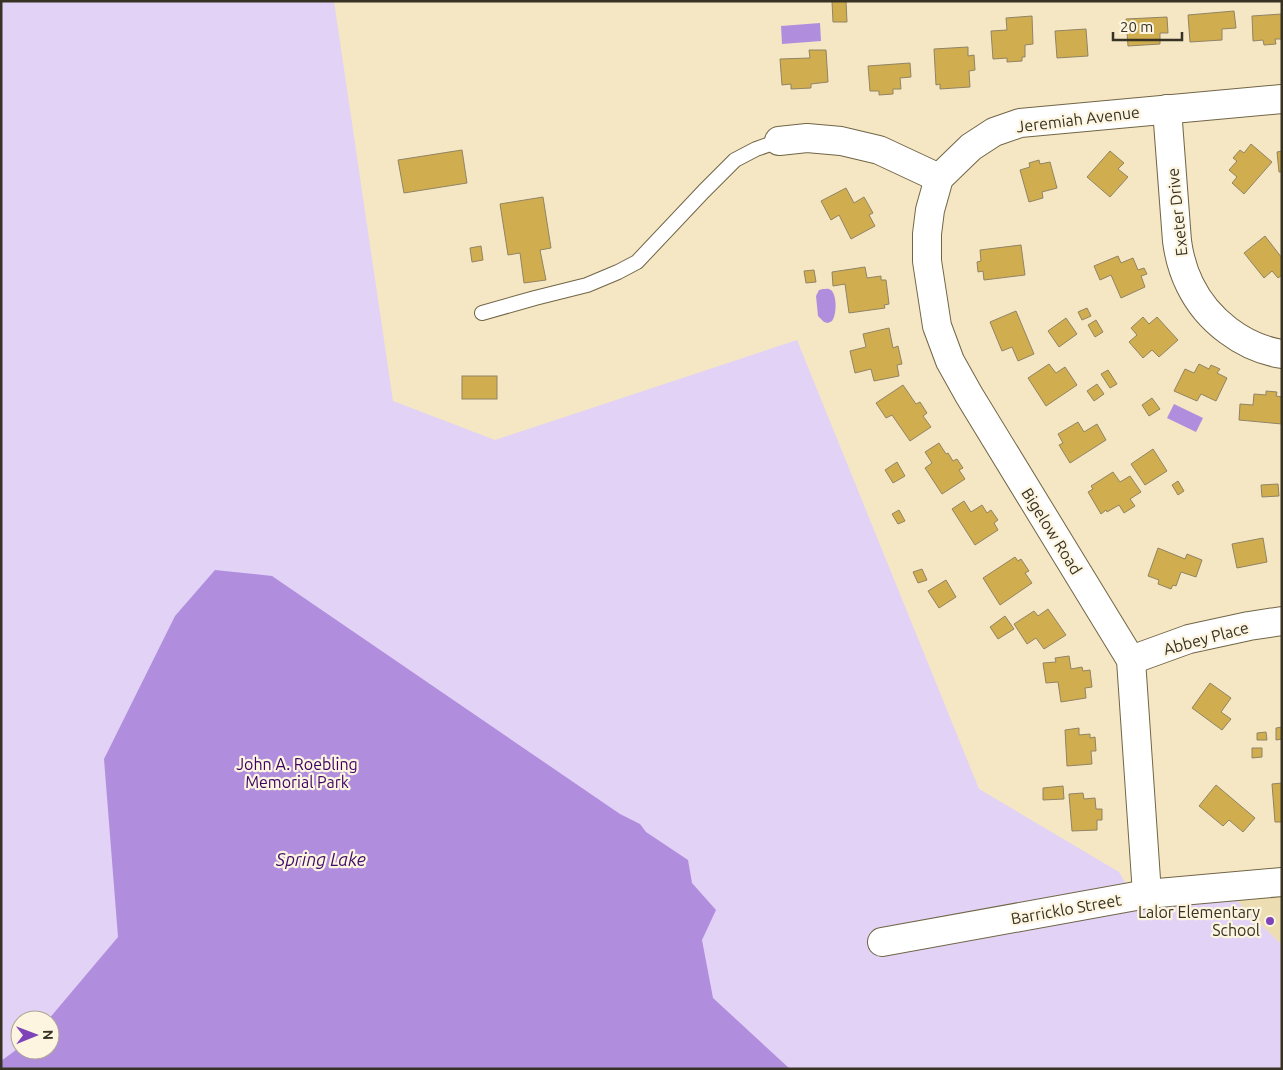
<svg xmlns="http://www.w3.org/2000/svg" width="1283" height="1070" font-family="Ubuntu,sans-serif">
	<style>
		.built { fill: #edddb3 }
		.green { fill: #e1d2f6; fill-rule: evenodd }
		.water { fill: #b18dde }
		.building { fill: #d0ad4e; stroke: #918464 }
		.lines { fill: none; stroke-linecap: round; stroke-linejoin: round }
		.lane-casing { stroke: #716546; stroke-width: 16 }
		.street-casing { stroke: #716546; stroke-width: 30 }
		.lane { stroke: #fff; stroke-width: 14 }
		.street { stroke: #fff; stroke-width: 28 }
		.poi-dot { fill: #7e43b9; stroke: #fdf5e0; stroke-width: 2 }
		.labels { text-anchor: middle; stroke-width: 4.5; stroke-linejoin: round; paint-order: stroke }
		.street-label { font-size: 16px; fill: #373224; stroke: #fdf5e0 }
		.park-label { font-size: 16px; fill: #3d0166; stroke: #fdf5e0 }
		.poi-label { font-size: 16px; fill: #373224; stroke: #fdf5e0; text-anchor: end }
		.water-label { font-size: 18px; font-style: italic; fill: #430d6e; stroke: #fdf5e0 }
	</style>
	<rect width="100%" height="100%" fill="#f5e7c4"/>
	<polygon class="built" points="1282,893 1282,945 1233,897"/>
	<path class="green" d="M1,1H334L393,401L495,440L797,340L979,789L1119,872L1129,889L1233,897L1282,945V1069H1ZM20,1020H50V1050H20Z"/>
	<g class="water">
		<polygon points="820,23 821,41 782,44 781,26"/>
		<path d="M823,289C826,289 828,288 831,290C837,295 837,315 832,321L828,323L824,322L818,316L816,296L819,290Z"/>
		<polygon points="1174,404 1203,418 1196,432 1167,418"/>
		<polygon points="215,570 272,576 620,814 640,824 646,832 688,860 692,883 716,910 702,940 713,998 790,1069 1,1069 1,1061 20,1047 20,1050 50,1050 50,1020 48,1020 118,937 104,759 175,616"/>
	</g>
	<g class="building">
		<polygon points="832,1 846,1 847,22 833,22"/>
		<polygon points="1234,11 1236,28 1222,29 1222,40 1190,42 1188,15"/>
		<polygon points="1282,14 1282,39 1275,39 1276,44 1264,45 1263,40 1253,41 1252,16"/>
		<polygon points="1032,16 1033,44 1025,45 1025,57 1022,57 1022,61 1007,62 1007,58 993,59 991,31 1007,30 1006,18"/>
		<polygon points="1167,17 1168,33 1160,33 1160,44 1128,46 1126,19"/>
		<polygon points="1086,29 1088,56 1057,58 1055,31"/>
		<polygon points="968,47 968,56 974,55 975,70 969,71 970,87 940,89 940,84 936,85 934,49"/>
		<polygon points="809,50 826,50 828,82 811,84 811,88 791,89 791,84 782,85 780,59 810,58"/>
		<polygon points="910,63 911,77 900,78 901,89 893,89 893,94 879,95 879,91 870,91 868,66"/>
		<polygon points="1251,144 1272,162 1244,194 1232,183 1237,177 1229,170 1237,161 1233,158 1240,150 1244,153"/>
		<polygon points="462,150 467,183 404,193 398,160"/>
		<polygon points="1110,151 1124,163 1118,169 1128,177 1110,197 1087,177"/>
		<polygon points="1282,151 1282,172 1279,172 1277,152"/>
		<polygon points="1039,160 1040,164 1050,162 1057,188 1042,192 1043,198 1029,202 1020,170 1030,167 1029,163"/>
		<polygon points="846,188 854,203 864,197 873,213 869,215 875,226 851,239 839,215 831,220 821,201"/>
		<polygon points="543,197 551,248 540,250 546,280 524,283 520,253 508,255 500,204"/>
		<polygon points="1265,236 1282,258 1282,275 1278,278 1272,271 1264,278 1244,253"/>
		<polygon points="1021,245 1025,275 984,280 983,271 978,272 977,262 981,261 980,250"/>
		<polygon points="481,246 483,260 472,262 470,248"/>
		<polygon points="1118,256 1121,263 1133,258 1138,270 1144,268 1147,274 1141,276 1145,287 1121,298 1111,275 1100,280 1094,266"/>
		<polygon points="865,267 867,278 881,276 881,280 886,280 889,304 884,305 885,308 849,313 845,284 833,286 832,272"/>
		<polygon points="814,270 816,282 806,283 804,271"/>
		<polygon points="1087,308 1091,316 1082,320 1078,312"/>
		<polygon points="1016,311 1034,354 1018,361 1012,347 1002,351 990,322"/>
		<polygon points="1143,317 1149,324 1157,317 1178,340 1159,357 1152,350 1143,358 1129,342 1137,335 1131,328"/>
		<polygon points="1066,318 1077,334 1059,347 1048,331"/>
		<polygon points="1096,320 1103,332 1095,337 1088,325"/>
		<polygon points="889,328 893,348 898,346 902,364 897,365 899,376 874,381 871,369 855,373 850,351 866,347 863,334"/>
		<polygon points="1049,364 1056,373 1065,367 1077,385 1046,406 1028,378"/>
		<polygon points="1199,364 1209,369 1211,365 1220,369 1217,373 1227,378 1216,401 1201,394 1197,401 1174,391 1185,369 1194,373"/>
		<polygon points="1108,370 1117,384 1110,388 1101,374"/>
		<rect x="462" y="376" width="35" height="23"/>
		<polygon points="1097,384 1104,394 1094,401 1087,391"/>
		<polygon points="903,385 916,404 920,402 927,413 923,416 931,427 910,441 892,415 886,418 876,403"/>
		<polygon points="1266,391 1277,392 1276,396 1282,397 1282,424 1239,420 1240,404 1253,405 1254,394 1266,395"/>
		<polygon points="1152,398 1160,409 1149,416 1142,405"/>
		<polygon points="1078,422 1084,432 1097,424 1106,440 1070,463 1059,445 1063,443 1058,434"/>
		<polygon points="939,443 946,454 948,453 953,461 957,459 963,468 959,470 965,479 942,494 925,468 932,463 925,452"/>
		<polygon points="1153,449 1167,471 1145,485 1131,464"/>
		<polygon points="897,462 905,476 893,483 885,470"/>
		<polygon points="1113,472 1120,482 1130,476 1141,492 1130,499 1135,506 1124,513 1119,505 1107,512 1106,510 1101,514 1088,492 1093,489 1091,486"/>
		<polygon points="1178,481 1184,491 1178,495 1172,485"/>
		<polygon points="1278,484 1279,496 1262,497 1261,485"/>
		<polygon points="964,501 971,512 982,505 987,513 991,510 998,520 994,523 998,530 975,545 952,509"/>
		<polygon points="899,510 905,521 898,524 892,514"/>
		<polygon points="1263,538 1267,562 1237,568 1232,544"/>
		<polygon points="1158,548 1185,559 1187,554 1202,560 1196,577 1181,572 1176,586 1173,585 1171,589 1158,584 1159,580 1148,576"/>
		<polygon points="1015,557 1018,561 1021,559 1029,571 1025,573 1032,583 1000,605 983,578"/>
		<polygon points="922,569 927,580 918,583 913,572"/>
		<polygon points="946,580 956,597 939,608 928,591"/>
		<polygon points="1048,609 1066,635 1044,649 1036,638 1027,644 1014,624 1034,611 1038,616"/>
		<polygon points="1005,616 1014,629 998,639 990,627"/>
		<polygon points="1069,656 1071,669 1082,667 1083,671 1090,670 1092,687 1085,688 1086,698 1061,702 1058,682 1046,683 1043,663 1056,662 1055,658"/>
		<polygon points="1210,683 1231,698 1221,712 1231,719 1222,730 1192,708"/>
		<polygon points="1282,727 1282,739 1276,740 1276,728"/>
		<polygon points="1079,728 1079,735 1090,734 1090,738 1095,737 1096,751 1091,751 1092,764 1067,766 1065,730"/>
		<polygon points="1266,732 1267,740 1257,740 1257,733"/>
		<polygon points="1252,748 1262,748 1262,757 1252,758"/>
		<polygon points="1282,783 1282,822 1275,822 1272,784"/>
		<polygon points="1216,785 1255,818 1243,832 1229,820 1223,826 1199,806"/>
		<polygon points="1063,786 1064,799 1043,800 1043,788"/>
		<polygon points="1083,793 1084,799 1095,798 1096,809 1102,809 1102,820 1097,820 1097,830 1072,831 1069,794"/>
	</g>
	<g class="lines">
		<defs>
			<polyline id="lane" points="482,313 535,298 587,285 618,272 637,262 704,191 735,160 756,149 779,141"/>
			<g id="street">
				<path d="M1167,109L1177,241C1179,256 1183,271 1190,285C1207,320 1243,348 1282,354"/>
				<polyline points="779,141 807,138 841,141 879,150 939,178"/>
				<polyline points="1131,660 1189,639 1249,626 1282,621"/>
				<polyline points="1147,894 1131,660 969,395 950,361 937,326 927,261 927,234 930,210 939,178 971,147 994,132 1020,123 1282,99"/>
				<polyline points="882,942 1147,894 1282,882"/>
			</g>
		</defs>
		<use href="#lane" class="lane-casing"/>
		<use href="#street" class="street-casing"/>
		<use href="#lane" class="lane"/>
		<use href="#street" class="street"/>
	</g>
	<circle class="poi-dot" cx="1270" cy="921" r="5"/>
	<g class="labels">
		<g class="street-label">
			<text transform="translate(1078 119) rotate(-7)" y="6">Jeremiah Avenue</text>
			<text transform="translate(1177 212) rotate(-96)" y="6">Exeter Drive</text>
			<text transform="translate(1052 531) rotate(58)" y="6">Bigelow Road</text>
			<text transform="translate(1206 638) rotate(-15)" y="6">Abbey Place</text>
			<text transform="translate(1066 909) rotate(-10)" y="6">Barricklo Street</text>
		</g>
		<g class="park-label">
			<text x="297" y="770">John A. Roebling<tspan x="297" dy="18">Memorial Park</tspan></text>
		</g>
		<g class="poi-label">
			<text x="1260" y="918">Lalor Elementary<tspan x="1260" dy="18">School</tspan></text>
		</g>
		<g class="water-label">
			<text x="321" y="866">Spring Lake</text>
		</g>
	</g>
	<rect width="1283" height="1070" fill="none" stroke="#373224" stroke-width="5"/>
	<g transform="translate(35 1035) rotate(89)"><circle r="24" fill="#fdf5e0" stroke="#aea795"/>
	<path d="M0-4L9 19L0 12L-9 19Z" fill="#7e43b9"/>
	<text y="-8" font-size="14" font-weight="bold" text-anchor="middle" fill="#373224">N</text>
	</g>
	<path d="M1113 32v8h69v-8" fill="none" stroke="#373224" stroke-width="2.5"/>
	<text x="1120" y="32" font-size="15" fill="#373224" stroke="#fdf5e0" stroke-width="4" paint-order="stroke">20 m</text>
</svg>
